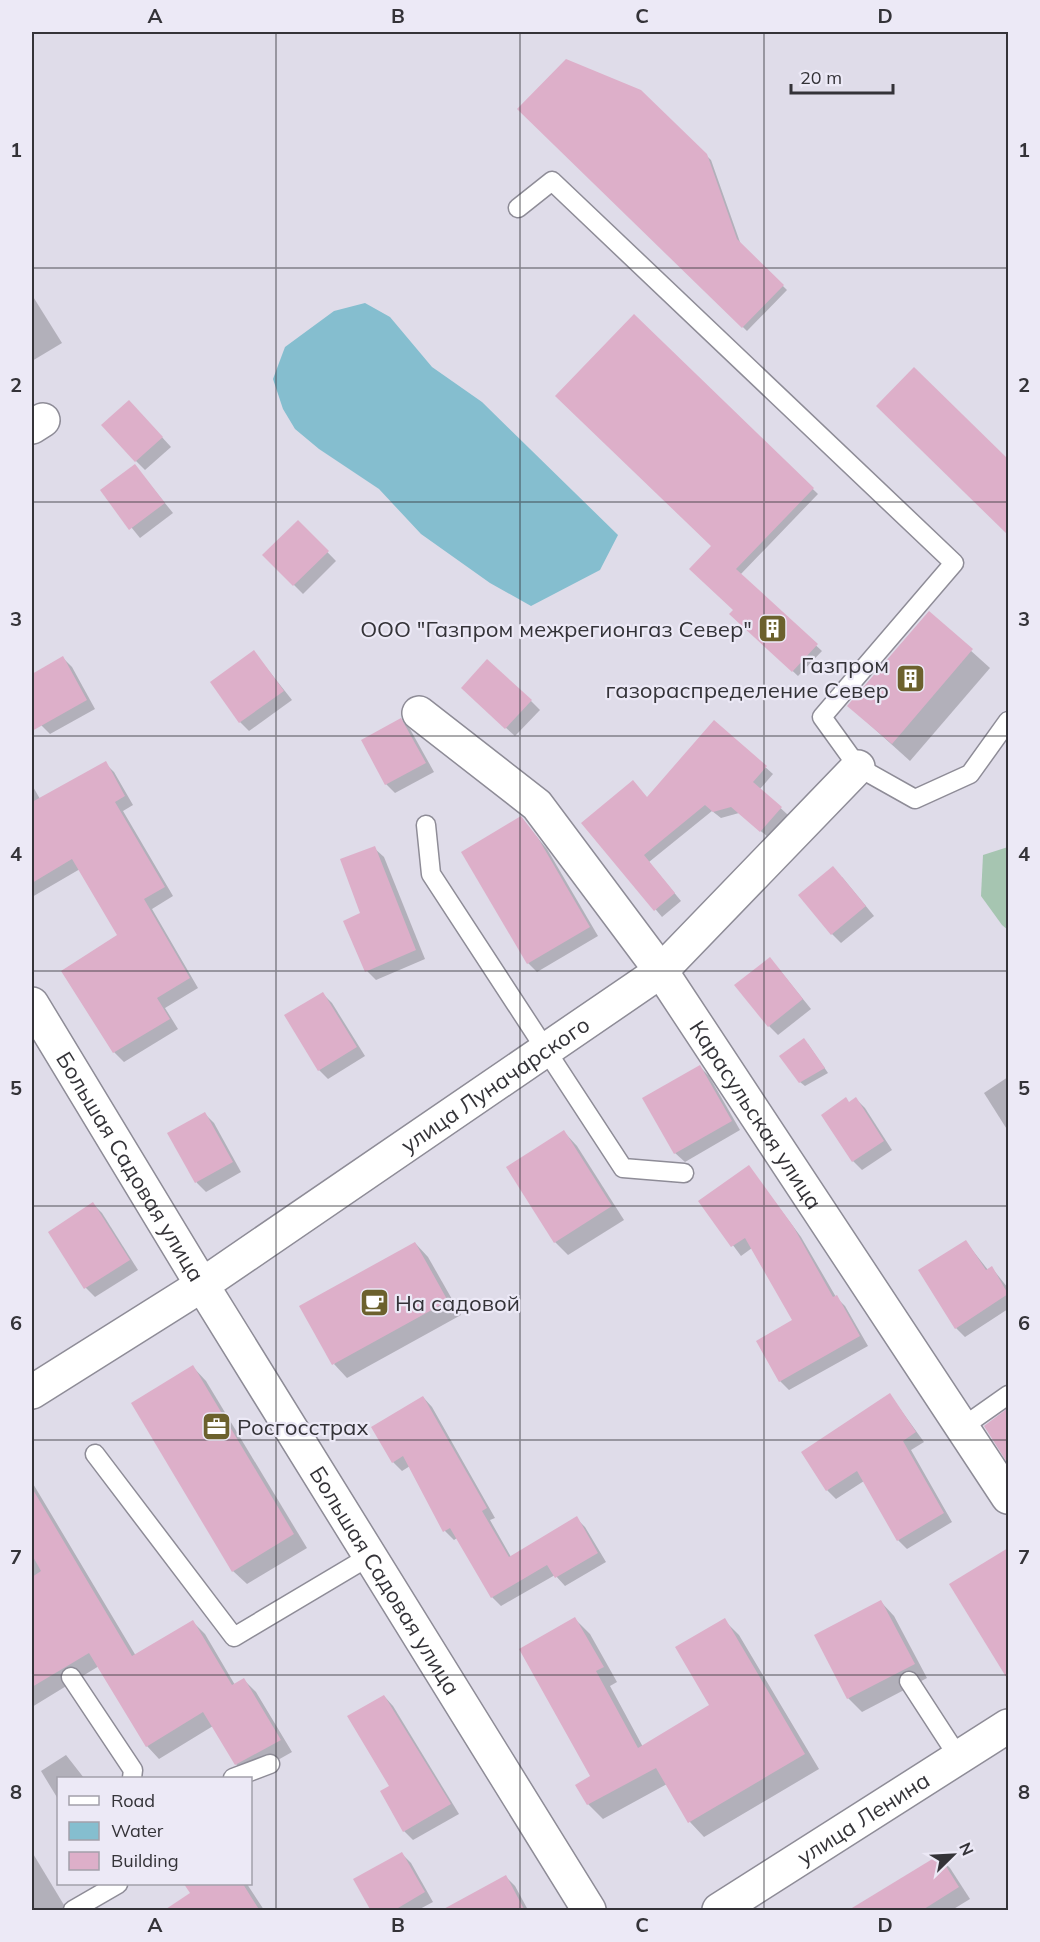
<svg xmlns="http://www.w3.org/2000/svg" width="1040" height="1942" font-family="Mulish,sans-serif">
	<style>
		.green { fill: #a6c5b1 }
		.water { fill: #85becf }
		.shadow { fill: #0003 }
		.building { fill: #ddafc9 }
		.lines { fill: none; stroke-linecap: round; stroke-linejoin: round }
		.lane-casing { stroke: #8e8c97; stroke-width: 21 }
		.street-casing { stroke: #8e8c97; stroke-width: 36 }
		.secondary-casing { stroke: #8e8c97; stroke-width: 36 }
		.lane { stroke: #fff; stroke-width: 18 }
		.street { stroke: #fff; stroke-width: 33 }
		.secondary { stroke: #fff; stroke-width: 33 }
		.grid { fill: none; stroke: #343338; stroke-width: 1.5; stroke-opacity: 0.55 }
		.labels { text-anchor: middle; stroke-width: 4.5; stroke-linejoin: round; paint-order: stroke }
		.poi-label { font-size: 22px; fill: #343338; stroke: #ece9f6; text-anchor: end }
		.street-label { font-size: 22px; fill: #343338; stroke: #ece9f6 }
		.neatline { fill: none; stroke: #343338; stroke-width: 2 }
		.grid-label { font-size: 20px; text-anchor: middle; font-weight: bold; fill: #343338 }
	</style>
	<rect width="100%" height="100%" fill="#dfdce9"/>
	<polygon class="green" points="1008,847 1008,930 1002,925 981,896 983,855"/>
	<polygon class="water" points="365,303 390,317 432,367 482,402 618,535 600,570 531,606 490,583 421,534 379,489 319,449 295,429 283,409 273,379 285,347 334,311"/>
	<g class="shadow">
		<polygon points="640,92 711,160 741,245 787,290 747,331 519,109"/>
		<polygon points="32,295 62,343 32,361"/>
		<polygon points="634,317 818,494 740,575 822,651 798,676 737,619"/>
		<polygon points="914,369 1008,461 1008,533 878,406"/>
		<polygon points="138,411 171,447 145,470 136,461"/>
		<polygon points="135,466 173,513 140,538 102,491"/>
		<polygon points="298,522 336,561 303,594 264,555"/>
		<polygon points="929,613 990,668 910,761 849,706"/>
		<polygon points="254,652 292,700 249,731 240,722"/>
		<polygon points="63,658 72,667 95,709 50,734 41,725 32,708 32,675"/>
		<polygon points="472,697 531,701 540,710 515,736"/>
		<polygon points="401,720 410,729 434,772 395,793 386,784"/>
		<polygon points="714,722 773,774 760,789 788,815 768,837 739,813 721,818 712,811 649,862 681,901 662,917 583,823 648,799"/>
		<polygon points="105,763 114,772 133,805 123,811 173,896 152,909 198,988 165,1008 178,1029 124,1062 114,1052 63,971 119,936 80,869 32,897 32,785 40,799"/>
		<polygon points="521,818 547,849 598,936 537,972 528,963"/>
		<polygon points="374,848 384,857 425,959 376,980 367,971"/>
		<polygon points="842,877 874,916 841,943 832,934"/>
		<polygon points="778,968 811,1009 778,1035 769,1026"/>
		<polygon points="323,994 332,1003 365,1056 328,1079 319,1070"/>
		<polygon points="808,1044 828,1073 805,1086 800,1082"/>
		<polygon points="700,1067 709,1076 740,1130 685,1162 675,1153"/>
		<polygon points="1008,1077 1008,1131 984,1093"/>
		<polygon points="856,1099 865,1108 892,1150 862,1170 853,1161 850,1103"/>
		<polygon points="205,1114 214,1123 241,1172 206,1192 197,1183 169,1134"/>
		<polygon points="564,1132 577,1146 624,1220 568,1255 555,1242"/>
		<polygon points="749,1167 801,1237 836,1297 845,1306 868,1346 789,1390 780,1381 794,1321 752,1248 741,1256 700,1201"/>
		<polygon points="93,1204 102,1213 138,1270 95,1297 86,1288 50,1232"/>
		<polygon points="966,1242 988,1270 992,1268 1008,1288 1008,1309 965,1337 956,1328"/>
		<polygon points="415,1243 428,1257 461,1315 347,1378 334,1364"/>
		<polygon points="193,1367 206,1381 307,1548 247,1584 233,1571"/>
		<polygon points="890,1395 924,1442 911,1450 952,1522 907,1549 898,1540 864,1481 836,1499 827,1490"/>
		<polygon points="423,1397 432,1407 495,1518 490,1520 511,1557 576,1518 585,1527 606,1562 565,1586 555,1575 501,1606 492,1597 457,1538 454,1540 445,1531 410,1466 402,1471 393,1462"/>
		<polygon points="1008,1410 1008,1461 986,1426"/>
		<polygon points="32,1482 136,1656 193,1622 205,1634 235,1685 244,1680 256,1692 292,1752 248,1777 236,1764 213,1726 159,1759 147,1746 99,1666 32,1707"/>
		<polygon points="1003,1553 1008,1558 1008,1669 995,1656"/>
		<polygon points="881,1602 894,1616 927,1678 862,1712 848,1698"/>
		<polygon points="575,1619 590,1634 617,1682 610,1686 643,1747 711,1706 724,1620 739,1635 819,1769 704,1837 690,1822 667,1784 603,1819 588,1804 592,1777"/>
		<polygon points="384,1696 393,1706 459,1814 413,1840 404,1831 391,1787"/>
		<polygon points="66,1755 84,1778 58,1778 58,1799 41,1771"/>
		<polygon points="32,1852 67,1910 32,1910"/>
		<polygon points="402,1854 411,1863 433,1902 418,1910 372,1910"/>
		<polygon points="939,1857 950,1868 970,1899 952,1910 853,1910"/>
		<polygon points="506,1877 515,1886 528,1910 463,1910"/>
		<polygon points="186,1884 247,1884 264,1910 172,1910 192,1894"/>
	</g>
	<g class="building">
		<polygon points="566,59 641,90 707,154 737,239 784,285 742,328 517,109"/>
		<polygon points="634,314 814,488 736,569 818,644 792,672 729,614 733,610 689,569 711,546 555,396"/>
		<polygon points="914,367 1008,459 1008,535 876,406"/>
		<polygon points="129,400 163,437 135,462 101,425"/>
		<polygon points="135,464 165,503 129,530 100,490"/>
		<polygon points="298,520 329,551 293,586 262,555"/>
		<polygon points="929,611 973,649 892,744 847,706"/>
		<polygon points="254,650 284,691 239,723 210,682"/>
		<polygon points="63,656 87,700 32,731 32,674"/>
		<polygon points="487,659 532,700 505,729 461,688"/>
		<polygon points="401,718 426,763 385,785 361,740"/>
		<polygon points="714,720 767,766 753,782 782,807 760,832 731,807 713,812 705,805 644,855 675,893 654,911 581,823 633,780 647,797"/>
		<polygon points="106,761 125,796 115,802 165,887 144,899 190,978 157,998 170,1019 113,1053 61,971 117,935 72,859 32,883 32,802"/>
		<polygon points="521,816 538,838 590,927 527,964 461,852"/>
		<polygon points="375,846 416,950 365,972 343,921 360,913 340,859"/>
		<polygon points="833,866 866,906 831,935 798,895"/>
		<polygon points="770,957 803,999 768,1027 734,985"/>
		<polygon points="323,992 357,1047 318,1071 284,1015"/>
		<polygon points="804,1038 825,1068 799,1083 779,1056"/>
		<polygon points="700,1065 732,1121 674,1154 642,1098"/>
		<polygon points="846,1097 849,1102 856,1097 884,1141 852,1162 821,1115"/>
		<polygon points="205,1112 233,1162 195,1183 167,1133"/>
		<polygon points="564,1130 612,1206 554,1243 506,1167"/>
		<polygon points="749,1165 793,1226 833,1297 837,1295 860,1336 779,1382 756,1341 792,1320 745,1238 731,1247 698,1201"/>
		<polygon points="93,1202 130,1260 84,1289 48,1232"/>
		<polygon points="966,1240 986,1270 992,1266 1008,1294 955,1329 918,1270"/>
		<polygon points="415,1242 448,1301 332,1365 299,1306"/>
		<polygon points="193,1365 294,1534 232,1572 131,1403"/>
		<polygon points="890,1393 916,1432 903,1441 944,1513 897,1541 857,1471 826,1491 801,1452"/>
		<polygon points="423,1396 487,1508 482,1511 509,1557 577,1516 598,1553 555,1578 547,1565 491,1598 450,1528 443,1532 403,1456 392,1463 371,1427"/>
		<polygon points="1008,1408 1008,1464 984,1426"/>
		<polygon points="32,1488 132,1656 193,1620 232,1685 244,1678 281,1740 235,1765 203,1712 146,1747 89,1653 32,1687 32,1577 41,1571 32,1555"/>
		<polygon points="1008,1548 1008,1680 949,1584"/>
		<polygon points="881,1600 915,1664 847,1699 814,1635"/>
		<polygon points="575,1617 604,1667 596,1671 638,1748 709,1705 675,1647 725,1618 805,1754 688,1823 656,1768 587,1805 575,1785 590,1776 519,1649"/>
		<polygon points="384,1695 451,1804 403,1832 380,1791 389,1786 347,1716"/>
		<polygon points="402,1852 425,1892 393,1911 371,1911 353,1879"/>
		<polygon points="939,1855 959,1887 921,1911 847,1911"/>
		<polygon points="506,1875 525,1911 440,1911"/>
		<polygon points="184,1884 243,1884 260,1911 163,1911 190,1893"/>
	</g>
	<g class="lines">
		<defs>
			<g id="lane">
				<polyline points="518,208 552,181 954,563 822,717 858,767 915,799 970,774 1008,721"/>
				<polyline points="426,825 431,874 623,1168 684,1173"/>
				<polyline points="964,1426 1008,1395"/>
				<polyline points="95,1454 234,1637 370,1556"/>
				<polyline points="71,1677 133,1770 132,1778"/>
				<polyline points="909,1681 959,1758"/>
				<polyline points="233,1778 270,1764"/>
				<polyline points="73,1910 118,1884"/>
			</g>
			<g id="street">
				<polyline points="32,427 43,420"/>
				<path id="s1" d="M858,767L661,971L1008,1497"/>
				<path id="s2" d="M32,1392L202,1285L661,971L537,805L419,713"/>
				<path id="s3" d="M719,1910L1008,1726"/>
			</g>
			<g id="secondary">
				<path id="s4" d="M32,1004L202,1285L589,1910"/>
			</g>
		</defs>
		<use href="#lane" class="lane-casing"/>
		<use href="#street" class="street-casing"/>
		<use href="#secondary" class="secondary-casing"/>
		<use href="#lane" class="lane"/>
		<use href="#street" class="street"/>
		<use href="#secondary" class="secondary"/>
	</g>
	<path class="grid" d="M276,32V1910M520,32V1910M764,32V1910M32,268H1008M32,502H1008M32,736H1008M32,971H1008M32,1206H1008M32,1440H1008M32,1675H1008"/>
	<defs>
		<symbol id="building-square" viewBox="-11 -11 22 22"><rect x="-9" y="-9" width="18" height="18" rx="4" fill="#6c612d" stroke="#ece9f6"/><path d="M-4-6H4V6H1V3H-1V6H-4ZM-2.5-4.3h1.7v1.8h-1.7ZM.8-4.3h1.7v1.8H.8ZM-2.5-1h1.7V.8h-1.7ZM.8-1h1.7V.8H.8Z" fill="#fff"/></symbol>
		<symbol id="cafe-square" viewBox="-11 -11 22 22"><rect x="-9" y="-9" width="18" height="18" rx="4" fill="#6c612d" stroke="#ece9f6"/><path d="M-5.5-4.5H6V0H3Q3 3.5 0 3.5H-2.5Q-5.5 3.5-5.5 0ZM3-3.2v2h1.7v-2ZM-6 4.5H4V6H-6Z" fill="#fff"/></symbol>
		<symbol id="office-square" viewBox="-11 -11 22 22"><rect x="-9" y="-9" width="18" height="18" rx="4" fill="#6c612d" stroke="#ece9f6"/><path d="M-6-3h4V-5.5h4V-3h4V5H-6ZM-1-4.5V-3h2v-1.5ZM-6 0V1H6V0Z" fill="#fff"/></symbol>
	</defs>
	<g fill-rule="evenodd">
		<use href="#building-square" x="756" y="612" width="33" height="33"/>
		<use href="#building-square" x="894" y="662" width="33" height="33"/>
		<use href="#cafe-square" x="358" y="1286" width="33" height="33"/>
		<use href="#office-square" x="200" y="1410" width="33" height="33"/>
	</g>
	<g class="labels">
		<g class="poi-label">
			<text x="752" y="637">ООО "Газпром межрегионгаз Север"</text>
			<text x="889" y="673">Газпром<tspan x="889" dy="25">газораспределение Север</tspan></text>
			<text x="395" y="1311" text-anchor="start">На садовой</text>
			<text x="237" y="1435" text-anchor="start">Росгосстрах</text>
		</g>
		<g class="street-label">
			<text dy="8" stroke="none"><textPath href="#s2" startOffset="556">улица Луначарского</textPath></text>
			<text dy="8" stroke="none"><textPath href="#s1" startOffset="456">Карасульская улица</textPath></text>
			<text dy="8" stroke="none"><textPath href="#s4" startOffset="190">Большая Садовая улица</textPath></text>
			<text dy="8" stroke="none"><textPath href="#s4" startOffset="676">Большая Садовая улица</textPath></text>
			<text dy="8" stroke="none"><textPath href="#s3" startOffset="171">улица Ленина</textPath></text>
		</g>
	</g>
	<rect width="1040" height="1942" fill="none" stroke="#ece9f6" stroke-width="66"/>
	<rect x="57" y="1777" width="195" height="108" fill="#ece9f6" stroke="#a2a0aa" stroke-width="1.5"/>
	<rect x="69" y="1796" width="30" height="9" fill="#ffffff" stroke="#a2a0aa" stroke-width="1.5"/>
	<text x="111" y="1807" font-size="18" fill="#343338">Road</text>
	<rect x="69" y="1822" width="30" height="18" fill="#85becf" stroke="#a2a0aa" stroke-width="1.5"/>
	<text x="111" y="1837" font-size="18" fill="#343338">Water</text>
	<rect x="69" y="1852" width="30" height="18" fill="#ddafc9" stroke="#a2a0aa" stroke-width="1.5"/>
	<text x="111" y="1867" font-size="18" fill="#343338">Building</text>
	<g transform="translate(953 1855) rotate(66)" stroke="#ece9f6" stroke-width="4.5" paint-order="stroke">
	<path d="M0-4.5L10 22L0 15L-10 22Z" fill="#343338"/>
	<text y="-9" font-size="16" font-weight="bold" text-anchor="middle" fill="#343338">N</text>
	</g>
	<path d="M791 84v9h102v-9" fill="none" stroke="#343338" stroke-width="3"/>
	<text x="800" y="84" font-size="18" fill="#343338" stroke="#ece9f6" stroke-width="4.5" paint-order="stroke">20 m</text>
	<rect x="33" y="33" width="974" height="1876" class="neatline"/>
	<g class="grid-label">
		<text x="155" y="23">A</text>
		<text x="398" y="23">B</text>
		<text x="642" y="23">C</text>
		<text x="885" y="23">D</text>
		<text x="16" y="157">1</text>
		<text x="1024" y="157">1</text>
		<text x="16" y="392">2</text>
		<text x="1024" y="392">2</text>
		<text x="16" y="626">3</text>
		<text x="1024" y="626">3</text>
		<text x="16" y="861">4</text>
		<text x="1024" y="861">4</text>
		<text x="16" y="1095">5</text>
		<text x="1024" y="1095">5</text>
		<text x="16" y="1330">6</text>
		<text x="1024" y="1330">6</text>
		<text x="16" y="1564">7</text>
		<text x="1024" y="1564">7</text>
		<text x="16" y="1799">8</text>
		<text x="1024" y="1799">8</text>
		<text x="155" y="1932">A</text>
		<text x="398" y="1932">B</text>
		<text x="642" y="1932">C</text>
		<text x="885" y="1932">D</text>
	</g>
</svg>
